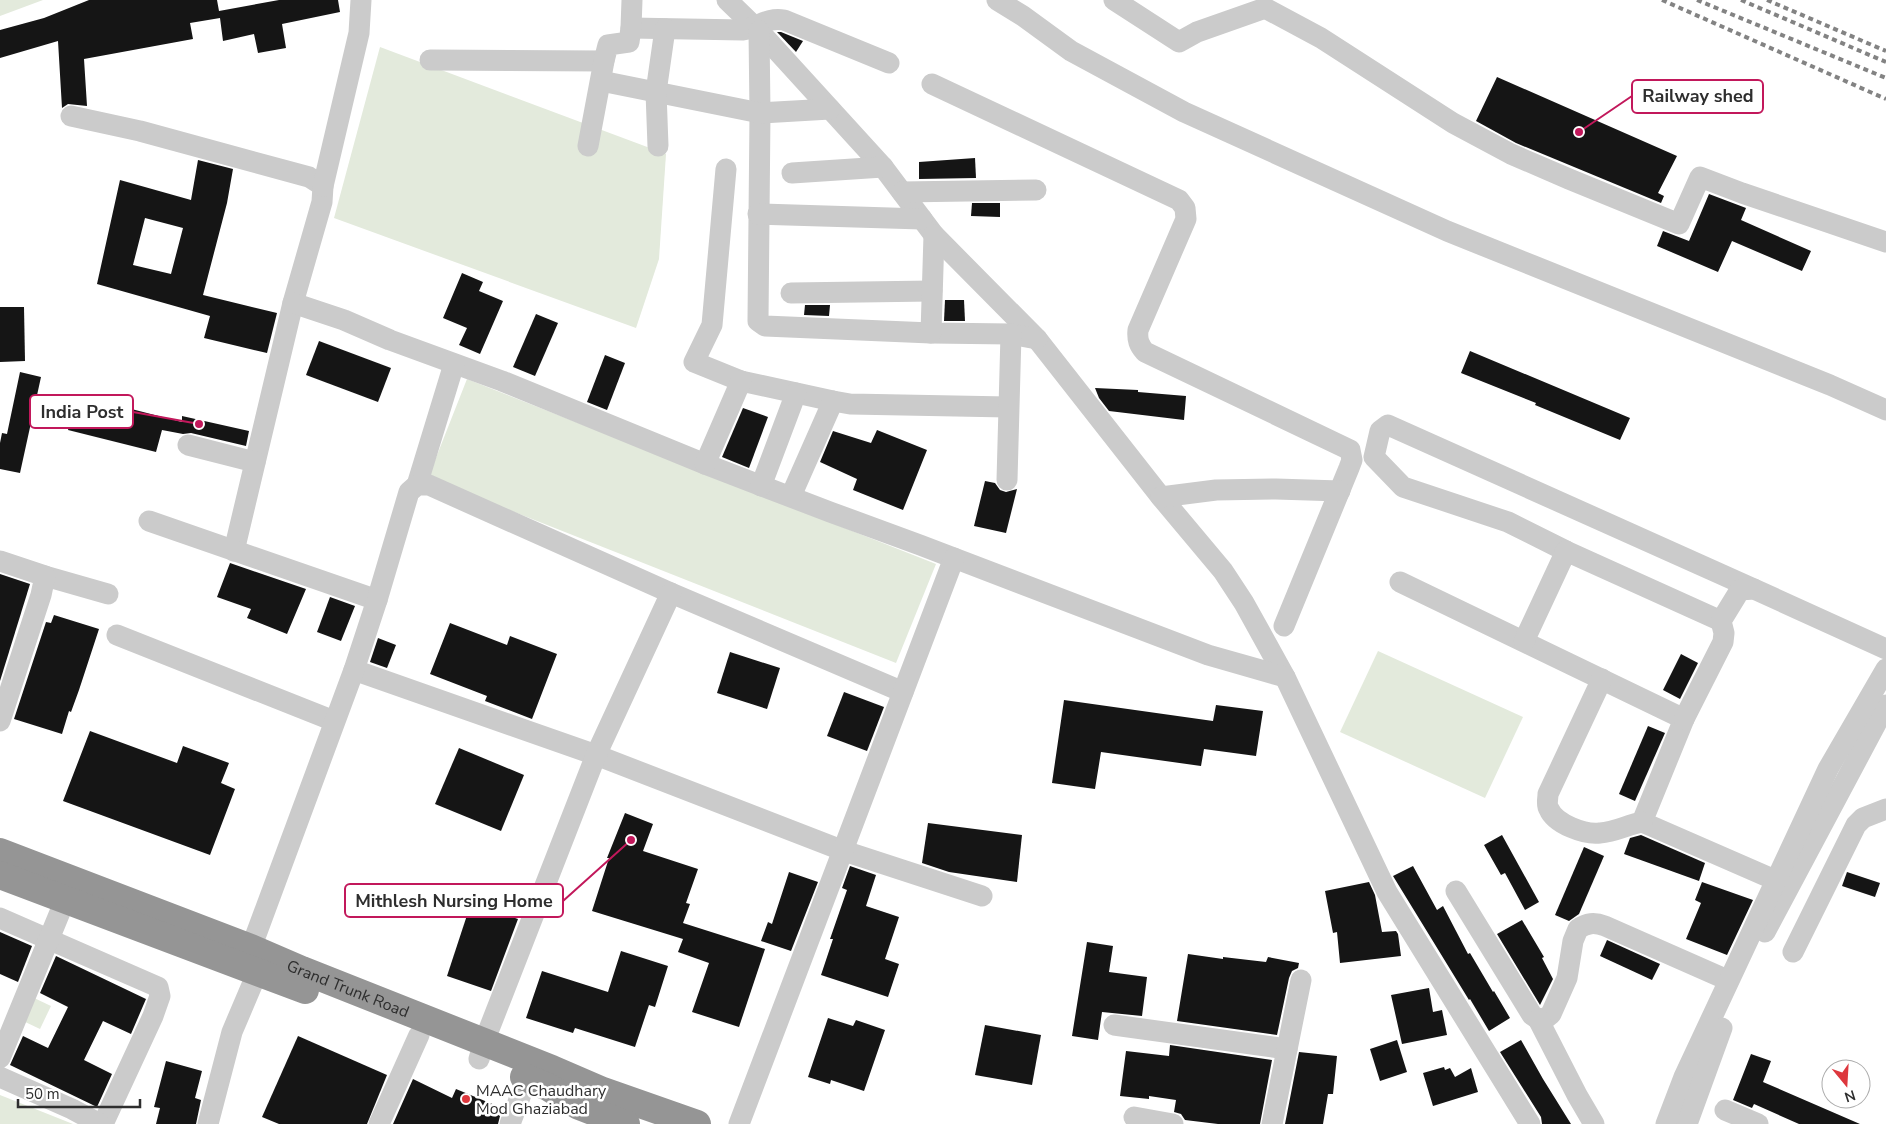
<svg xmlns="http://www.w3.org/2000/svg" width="1886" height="1124" font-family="'Nunito Sans',sans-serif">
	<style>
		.green { fill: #e3eadc }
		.building { fill: #151515; fill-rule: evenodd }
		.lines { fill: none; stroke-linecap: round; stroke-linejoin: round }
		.minor { stroke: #cbcbcb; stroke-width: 21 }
		.highway { stroke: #959595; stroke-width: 28 }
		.rail { stroke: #838383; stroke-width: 4; stroke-dasharray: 5 4; stroke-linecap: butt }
		.poi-dot { fill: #dd373d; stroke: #fff; stroke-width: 2 }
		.labels { text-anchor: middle; stroke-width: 5; stroke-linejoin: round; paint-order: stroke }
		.street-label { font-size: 16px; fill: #2e2e2e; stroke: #fff }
		.poi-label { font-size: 16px; fill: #2e2e2e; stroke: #fff; text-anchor: start }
		.leader { fill: none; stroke: #c2185b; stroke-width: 2 }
		.callout-dot { fill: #c2185b; stroke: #fff; stroke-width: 2 }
		.callout { fill: #fff; stroke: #c2185b; stroke-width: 2 }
		.callout-label { font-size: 18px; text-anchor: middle; font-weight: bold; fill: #2e2e2e }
	</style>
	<rect width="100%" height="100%" fill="#fff"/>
	<g class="green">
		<polygon points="0,0 43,0 0,16"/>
		<polygon points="380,47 666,154 659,259 636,328 334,218"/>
		<polygon points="467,379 936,564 896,663 428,478"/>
		<polygon points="1378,651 1523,717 1485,798 1340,732"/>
		<polygon points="32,997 51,1006 40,1029 21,1020"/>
		<polygon points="0,1095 73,1124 0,1124"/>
	</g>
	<g class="building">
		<polygon points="89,0 217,0 219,11 279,0 338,0 340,12 282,24 286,48 258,53 254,34 223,41 220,18 190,23 193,39 84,59 87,106 68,104 62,108 58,41 0,58 0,30 44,18"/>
		<polygon points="777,32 781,32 803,41 796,52"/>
		<polygon points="1497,77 1677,156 1658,193 1664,196 1661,203 1516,143 1476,121"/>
		<polygon points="975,158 976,178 919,179 919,162"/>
		<path d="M198,160L233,169L227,203L203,295L277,313L267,353L204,338L210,316L97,284L120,180L191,200ZM145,218L183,228L171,274L133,265Z"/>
		<polygon points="1709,194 1746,208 1741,220 1811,251 1802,271 1732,241 1718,272 1657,246 1663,231 1689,241"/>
		<polygon points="972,203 1000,203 1000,217 971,216"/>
		<polygon points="462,273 483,282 479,291 503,301 480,354 459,345 467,328 443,318"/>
		<polygon points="945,300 964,300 965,321 944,321"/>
		<polygon points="805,305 830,305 829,316 804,315"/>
		<polygon points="0,307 24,307 25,361 0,362"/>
		<polygon points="536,314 558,323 535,376 513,367"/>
		<polygon points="319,341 391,368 378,402 306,375"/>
		<polygon points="1470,351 1630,418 1620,440 1535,405 1536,403 1461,373"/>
		<polygon points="605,355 625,363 607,410 587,402"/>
		<polygon points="20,372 41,377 20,473 0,469 0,443 2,433 7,434"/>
		<polygon points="1095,388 1138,390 1138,392 1186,396 1184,420 1109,411 1099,398"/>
		<polygon points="77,395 182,422 182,416 249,431 246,446 191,433 183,434 162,430 156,452 68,430"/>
		<polygon points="743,408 768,417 749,468 722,457"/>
		<polygon points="877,430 927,450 903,510 853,490 857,479 820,462 833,431 871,443"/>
		<polygon points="985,481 995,483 1000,490 1006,492 1017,489 1006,533 974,526"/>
		<polygon points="230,563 306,589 287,634 247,618 251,609 217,597"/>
		<polygon points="0,574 30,584 0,681"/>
		<polygon points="330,597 355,606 341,641 317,632"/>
		<polygon points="54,615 99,629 79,690 71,712 69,711 62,734 14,719 46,622 51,623"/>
		<polygon points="450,623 507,645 510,636 557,654 532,719 485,701 487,696 430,674"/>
		<polygon points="378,638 396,645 387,668 370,662"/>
		<polygon points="730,652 780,668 767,709 717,693"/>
		<polygon points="1681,654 1698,663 1680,699 1663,690"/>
		<polygon points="844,692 884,707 867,751 827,736"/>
		<polygon points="1064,700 1213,721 1216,705 1263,711 1256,756 1204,749 1201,766 1101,752 1095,789 1052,783"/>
		<polygon points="1648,726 1665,733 1635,801 1619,794"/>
		<polygon points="90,731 177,763 183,746 229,763 221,783 235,789 210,855 63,801"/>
		<polygon points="459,748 524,775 501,831 435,804"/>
		<polygon points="625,813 653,824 643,851 698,869 686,903 690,904 683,923 765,949 739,1027 692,1012 709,963 678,952 683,939 592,911 609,858 607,858"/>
		<polygon points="928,823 1022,835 1017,882 949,872 922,863"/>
		<polygon points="1502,835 1539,902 1525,910 1505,873 1501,875 1484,845"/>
		<polygon points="1641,835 1705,863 1699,881 1624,854 1630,838"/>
		<polygon points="1584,847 1604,856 1579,914 1569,921 1555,915"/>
		<polygon points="850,866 876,875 866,906 899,917 885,959 899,964 888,997 821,975 833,939 830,939 847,890 842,888"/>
		<polygon points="1413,866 1437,910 1443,906 1468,954 1470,953 1493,992 1494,991 1510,1018 1489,1031 1470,999 1469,1000 1393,876"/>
		<polygon points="789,872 818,882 791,951 761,941 768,922 772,924"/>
		<polygon points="1847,872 1880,883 1875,897 1842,886"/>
		<polygon points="1369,882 1375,895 1382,932 1396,931 1398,934 1401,956 1340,963 1337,932 1333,933 1325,891"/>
		<polygon points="1702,882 1753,900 1727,955 1686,939 1701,903 1695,900"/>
		<polygon points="471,903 518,919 491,991 447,976"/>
		<polygon points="1522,920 1544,957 1542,958 1553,979 1540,1005 1497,934"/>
		<polygon points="0,932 32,946 18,982 0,974"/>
		<polygon points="1607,940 1660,964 1652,980 1600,956"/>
		<polygon points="1087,942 1113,946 1109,972 1147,977 1142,1016 1102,1012 1098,1040 1072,1036"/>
		<polygon points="621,951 668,966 655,1007 649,1005 635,1047 575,1028 573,1033 526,1018 542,971 608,992"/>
		<polygon points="1188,954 1223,959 1223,957 1266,962 1268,957 1299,963 1298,968 1292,971 1289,978 1277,1035 1177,1021"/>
		<polygon points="56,956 146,999 131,1034 103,1021 84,1060 112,1074 97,1107 10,1065 23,1036 48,1048 68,1007 40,993"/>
		<polygon points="1429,988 1433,1012 1442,1010 1447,1035 1402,1044 1391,995"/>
		<polygon points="828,1018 853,1026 856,1020 885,1030 864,1091 831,1080 830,1084 808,1077"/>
		<polygon points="985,1025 1041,1035 1032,1085 975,1075"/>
		<polygon points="298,1036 387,1075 367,1124 279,1124 262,1117"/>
		<polygon points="1397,1040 1407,1072 1380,1081 1370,1049"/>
		<polygon points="1521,1040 1543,1079 1571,1124 1542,1124 1541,1117 1500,1052"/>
		<polygon points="1170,1045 1272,1060 1260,1124 1218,1124 1185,1120 1181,1114 1174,1112 1176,1100 1149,1096 1149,1099 1120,1096 1126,1051 1169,1056"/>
		<polygon points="1299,1052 1337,1056 1333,1094 1328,1094 1323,1124 1285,1124"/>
		<polygon points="1751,1054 1771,1061 1763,1082 1860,1124 1799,1124 1754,1104 1752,1108 1733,1100"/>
		<polygon points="166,1061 202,1071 195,1098 201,1100 196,1124 156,1124 160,1108 154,1107"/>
		<polygon points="1444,1067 1445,1070 1450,1068 1455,1077 1471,1068 1478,1092 1433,1106 1423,1073"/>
		<polygon points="413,1079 452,1098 456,1089 502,1108 498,1124 393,1124"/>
	</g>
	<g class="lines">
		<g class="minor">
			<polyline points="727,0 759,31 883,167 934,235 1037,339 1161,497 1223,571 1244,603 1285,677 1387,892 1530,1124"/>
			<polyline points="997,0 1023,16 1071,51 1184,112 1447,231 1830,385 1886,410"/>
			<polyline points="1114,0 1179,42 1197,32 1265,8 1321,38 1453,123 1511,154 1569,179 1679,224 1700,177 1742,193 1886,242"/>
			<path d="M631,28L743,30C759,27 767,17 784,20L889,63"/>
			<polyline points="759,31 760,113 758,321 765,326 931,333 1011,334 1037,339"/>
			<polyline points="430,60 604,61"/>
			<polyline points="601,81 760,113 830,109"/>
			<path d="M932,84L1179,200L1185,208L1186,219L1138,330C1137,340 1139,345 1145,352L1350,450L1352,460L1349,468L1284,626"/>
			<polyline points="71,116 140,131 309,177 323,186 322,202 293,303 234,551"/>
			<polyline points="588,146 604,61 608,45 629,42 631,28 632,0"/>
			<polyline points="658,146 656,92 665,29"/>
			<polyline points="726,169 712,325 694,362 741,381 833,401 850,404 1008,407"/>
			<polyline points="792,173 883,167"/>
			<polyline points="323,186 359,33 361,0"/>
			<polyline points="902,192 1036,190"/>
			<polyline points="758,214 922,219"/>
			<polyline points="791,293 932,291"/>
			<polyline points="293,303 344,320 390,340 502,381 705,464 830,512 920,545 1208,655 1285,677"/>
			<polyline points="931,333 934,235"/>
			<polyline points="188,445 255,462"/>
			<polyline points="705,464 741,381"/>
			<polyline points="1007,480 1011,334"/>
			<polyline points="417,485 454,364"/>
			<polyline points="761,486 796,393"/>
			<polyline points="791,496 833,401"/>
			<polyline points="1161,497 1216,490 1276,489 1340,491"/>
			<polyline points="149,521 377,600"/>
			<polyline points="1566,551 1508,522 1403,487 1374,457 1380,431 1388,425 1754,589"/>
			<polyline points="45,576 108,594"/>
			<polyline points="1400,582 1684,719 1642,822 1775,880"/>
			<polyline points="117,635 334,721"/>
			<polyline points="1524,641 1566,551 1721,621"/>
			<polyline points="354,670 596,755 844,851 982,896"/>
			<path d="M1602,679L1548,794C1548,799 1546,805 1549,809C1555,824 1585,835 1600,833C1615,832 1627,825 1642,822"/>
			<polyline points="1684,719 1723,642 1724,633 1721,621 1740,590 1754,589 1886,649"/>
			<polyline points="0,721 41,595 45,576 0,561"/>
			<path d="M1456,891L1532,1015L1538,1019L1546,1018L1551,1014L1567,978L1573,941L1578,929C1587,923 1594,922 1605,926L1723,978"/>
			<polyline points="0,918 158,987 160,996 153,1016 103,1124"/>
			<polyline points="1765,932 1886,705"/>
			<polyline points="251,948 354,670 377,600 409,492 417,485 429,485 671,593 903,692"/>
			<polyline points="1793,952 1856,825 1863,818 1886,809"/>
			<polyline points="1538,1019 1577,1095 1594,1124"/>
			<polyline points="1114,1025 1287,1049"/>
			<polyline points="0,1058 65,900"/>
			<polyline points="479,1059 484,1042 596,755 671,593"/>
			<polyline points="0,1077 72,1109 100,1124"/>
			<polyline points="1725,1110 1758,1124"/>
			<polyline points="1134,1117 1173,1124"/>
			<polyline points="208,1124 232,1032 263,959"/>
			<polyline points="379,1124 419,1035"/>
			<polyline points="510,1124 527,1078"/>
			<polyline points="739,1124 954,558"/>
			<polyline points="1272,1124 1301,980"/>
			<polyline points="1666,1124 1684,1077 1828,769 1886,669"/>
			<polyline points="1687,1124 1722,1028"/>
		</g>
		<g class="highway">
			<path id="s1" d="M0,852L251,948L302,970L552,1069L603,1091L697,1124"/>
			<polyline points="0,875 305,990"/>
			<polyline points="524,1077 548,1087 579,1106 626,1124"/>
		</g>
		<g class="rail">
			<polyline points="1662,0 1886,99"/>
			<polyline points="1697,0 1886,78"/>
			<polyline points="1741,0 1886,62"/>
			<polyline points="1767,0 1886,51"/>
		</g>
	</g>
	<circle class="poi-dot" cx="466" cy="1099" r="5"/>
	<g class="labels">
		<g class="street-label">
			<text dy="6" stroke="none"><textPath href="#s1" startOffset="374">Grand Trunk Road</textPath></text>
		</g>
		<g class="poi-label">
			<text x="476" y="1096">MAAC Chaudhary<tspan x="476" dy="18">Mod Ghaziabad</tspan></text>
		</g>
	</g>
	<path class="leader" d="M1579 132L1632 96M199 424L133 412M631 840L563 901"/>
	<g class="callout-dot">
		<circle cx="1579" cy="132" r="5"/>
		<circle cx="199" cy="424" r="5"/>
		<circle cx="631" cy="840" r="5"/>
	</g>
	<g class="callout">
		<rect x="1632" y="80" width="131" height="33" rx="5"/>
		<rect x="30" y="395" width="103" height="33" rx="5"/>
		<rect x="345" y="884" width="218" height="33" rx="5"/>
	</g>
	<g class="callout-label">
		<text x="1698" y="102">Railway shed</text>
		<text x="82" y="418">India Post</text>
		<text x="454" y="907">Mithlesh Nursing Home</text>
	</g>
	<g transform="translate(1846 1084) rotate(162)"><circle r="24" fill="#ffffff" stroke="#ababab"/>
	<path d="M0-4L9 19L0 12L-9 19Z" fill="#dd373d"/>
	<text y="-8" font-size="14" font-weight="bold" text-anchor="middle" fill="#2e2e2e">N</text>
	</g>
	<path d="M18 1099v8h122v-8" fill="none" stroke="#2e2e2e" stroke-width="2.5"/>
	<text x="25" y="1099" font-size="15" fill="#2e2e2e" stroke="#ffffff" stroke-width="4" paint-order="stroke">50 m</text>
</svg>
